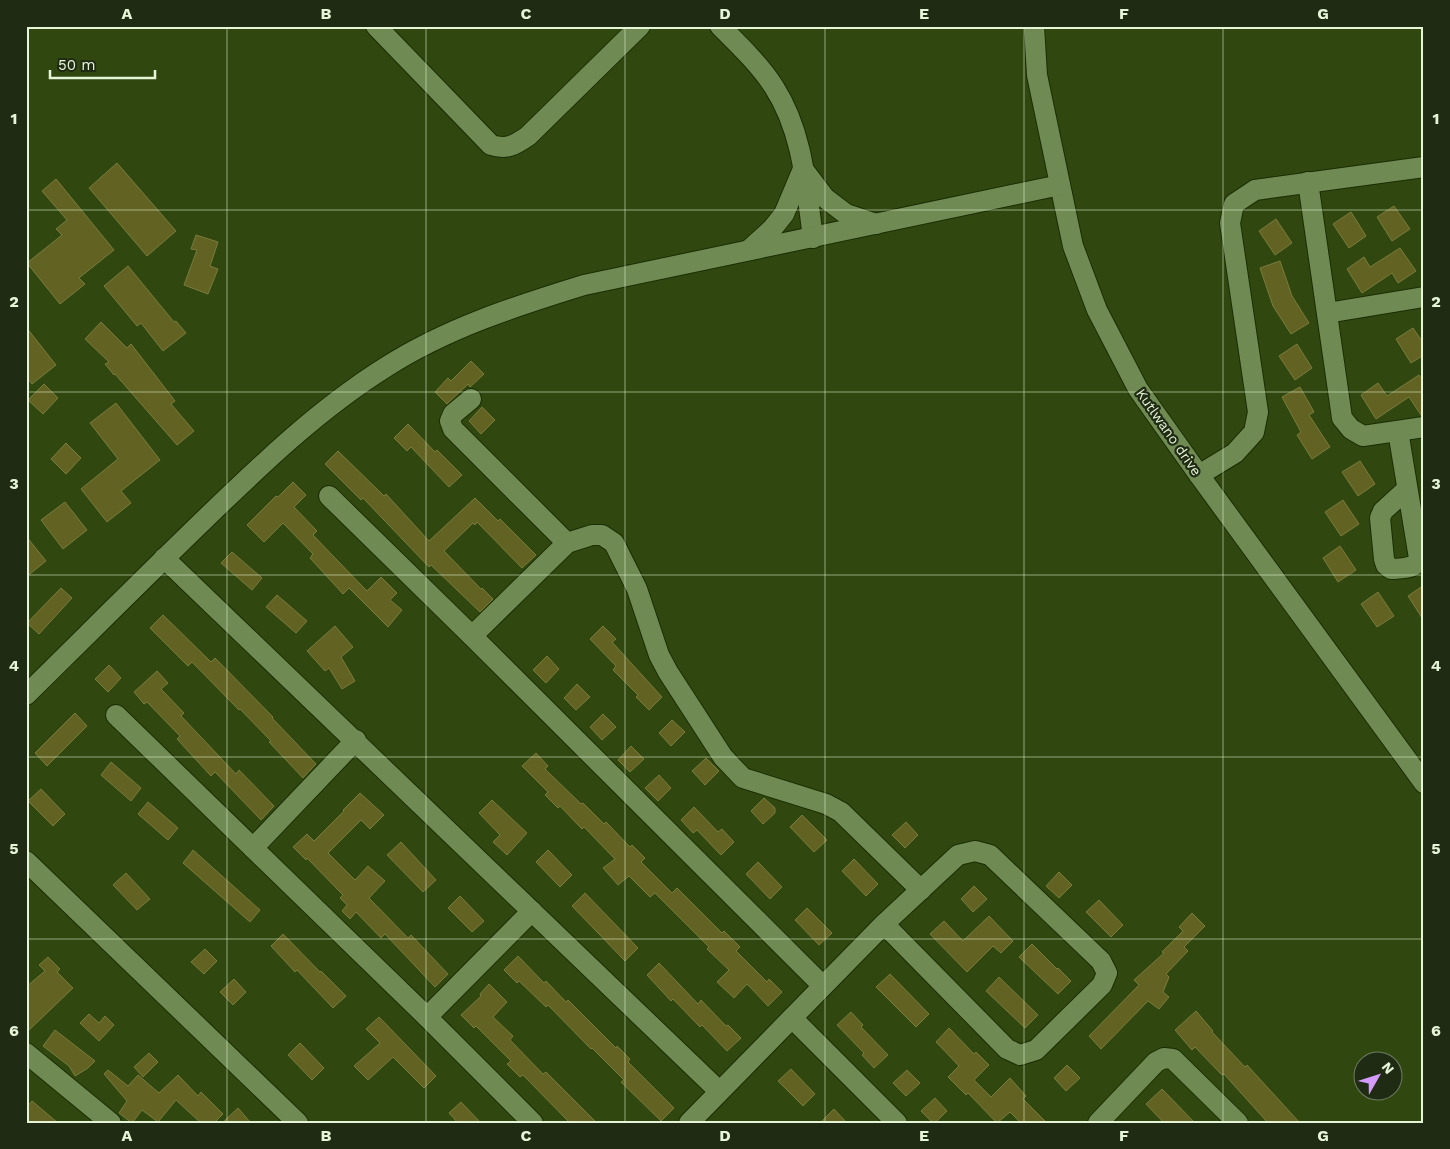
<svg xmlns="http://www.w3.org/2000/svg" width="1450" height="1149" font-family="'Work Sans',sans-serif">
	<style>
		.building { fill: #626222; stroke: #7a7c3c }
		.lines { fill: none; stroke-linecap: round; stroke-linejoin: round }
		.minor-casing { stroke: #1b2d03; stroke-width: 22 }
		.minor { stroke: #6f8a52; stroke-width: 20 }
		.grid { fill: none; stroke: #e6f5d7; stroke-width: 1; stroke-opacity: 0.55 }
		.labels { text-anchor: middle; stroke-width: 4.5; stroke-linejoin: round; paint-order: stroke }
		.street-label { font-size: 14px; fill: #e6f5d7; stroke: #202b14 }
		.neatline { fill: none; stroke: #e6f5d7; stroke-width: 2 }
		.grid-label { font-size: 16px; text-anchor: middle; font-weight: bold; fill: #e6f5d7 }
	</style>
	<rect width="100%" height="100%" fill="#304810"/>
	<g class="building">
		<polygon points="117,163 176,231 147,256 89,188"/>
		<polygon points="56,179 114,250 79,278 85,284 60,304 27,263 62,235 56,229 67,220 42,191"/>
		<polygon points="1394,206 1410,229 1392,241 1377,217"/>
		<polygon points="1351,212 1366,236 1349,248 1333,224"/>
		<polygon points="1276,219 1292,243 1275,255 1259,231"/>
		<polygon points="196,235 218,242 210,266 218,269 208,294 184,285 197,250 191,249"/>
		<polygon points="1400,248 1416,271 1398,283 1392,273 1362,293 1347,269 1364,257 1370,267"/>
		<polygon points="1280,261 1292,296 1309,323 1291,334 1273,306 1260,268"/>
		<polygon points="128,266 174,322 176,321 186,333 163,351 141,323 137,326 104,286"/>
		<polygon points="101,322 127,348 131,344 175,401 171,404 194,431 177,445 115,374 114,375 105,364 109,362 85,339"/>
		<polygon points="26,327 56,365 32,384 26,376"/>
		<polygon points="1413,328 1424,344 1424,355 1411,363 1396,339"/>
		<polygon points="1297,344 1312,368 1295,380 1279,356"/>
		<polygon points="471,361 484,374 470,387 468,384 447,404 435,392 448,378 451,381"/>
		<polygon points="1419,375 1424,382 1424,415 1421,415 1409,397 1376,419 1361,395 1378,383 1387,396"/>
		<polygon points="44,384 58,398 43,414 28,400"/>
		<polygon points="1300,387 1314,412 1309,415 1330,447 1312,459 1297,435 1301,432 1282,397"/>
		<polygon points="116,403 160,460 121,491 131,503 107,522 81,489 118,459 90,423"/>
		<polygon points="482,407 495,420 481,434 469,421"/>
		<polygon points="408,424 435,452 437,450 462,475 449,487 411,447 407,451 394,438"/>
		<polygon points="66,443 81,458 66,474 51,459"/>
		<polygon points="338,451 384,496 386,494 429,541 475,498 498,521 500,519 536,555 522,568 477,522 475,525 473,523 444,551 481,589 482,588 493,599 480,612 431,565 429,567 363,498 361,500 325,464"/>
		<polygon points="1360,461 1375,484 1358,496 1342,472"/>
		<polygon points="293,482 306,495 294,507 317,531 313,535 335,558 367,591 381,577 397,593 390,600 402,610 388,627 349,588 343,594 310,558 313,554 283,523 264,542 247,525 276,496 278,497"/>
		<polygon points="1343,500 1359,524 1341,536 1325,512"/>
		<polygon points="65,502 87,530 63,549 41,520"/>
		<polygon points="26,536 46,561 26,577"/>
		<polygon points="1340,546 1356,570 1338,582 1323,558"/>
		<polygon points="232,552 262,578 252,590 221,563"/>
		<polygon points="1424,585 1424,621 1408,596"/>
		<polygon points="61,588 72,598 39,634 27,623"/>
		<polygon points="1378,592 1394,616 1377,627 1361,604"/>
		<polygon points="277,595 307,621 296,633 266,607"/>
		<polygon points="163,615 211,662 215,658 273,717 272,718 316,764 303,778 269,742 271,741 240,709 239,710 192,662 188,666 150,628"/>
		<polygon points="335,626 353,647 341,657 355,681 342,689 329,668 325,671 307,651"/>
		<polygon points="603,626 616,639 612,642 662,697 649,710 636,697 638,695 613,670 616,666 590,639"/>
		<polygon points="547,656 559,669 546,683 533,670"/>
		<polygon points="109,665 121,678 108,692 95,679"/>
		<polygon points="157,671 168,683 161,689 184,713 181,716 236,774 239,770 274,806 261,820 215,772 211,776 177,739 180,736 147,702 144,704 134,692"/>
		<polygon points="577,684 590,697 576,710 564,698"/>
		<polygon points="75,713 87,726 47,766 35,753"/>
		<polygon points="603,714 616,727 602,740 590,727"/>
		<polygon points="672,720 685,732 671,746 659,733"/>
		<polygon points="631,746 644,759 630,772 618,760"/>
		<polygon points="536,753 548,766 545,769 581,804 583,803 604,824 606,822 630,847 632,845 645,858 641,862 672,893 677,888 722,933 724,931 740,947 736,951 767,982 769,979 782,992 768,1006 747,984 734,998 717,982 729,970 707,949 709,947 655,893 650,897 629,876 618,885 603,868 615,859 584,827 582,829 560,806 558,808 545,795 548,792 522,766"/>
		<polygon points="706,758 719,771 705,785 692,771"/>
		<polygon points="111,762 141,788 131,801 101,775"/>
		<polygon points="659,775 671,788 658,801 645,788"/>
		<polygon points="41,789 65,814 53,826 28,801"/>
		<polygon points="360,793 384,815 370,829 361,820 328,853 355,880 368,866 385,881 369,898 408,938 411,935 448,974 435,987 385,934 381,938 356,912 350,919 342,911 347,905 340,898 343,895 307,858 306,860 293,847 307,834 314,841 344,811 343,810"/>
		<polygon points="764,798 775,808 775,813 763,824 751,811"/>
		<polygon points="492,800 527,833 507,855 493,842 500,835 479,813"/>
		<polygon points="148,802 178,828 168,840 138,814"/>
		<polygon points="694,807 718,832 722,829 734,842 721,855 697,830 693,833 681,820"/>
		<polygon points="802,815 827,840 814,852 790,827"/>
		<polygon points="906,822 918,835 905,848 892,835"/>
		<polygon points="401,842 436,880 423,892 387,855"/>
		<polygon points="193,850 260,910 250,922 183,863"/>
		<polygon points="548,850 572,875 560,887 536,862"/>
		<polygon points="854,859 878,884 866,896 842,871"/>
		<polygon points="758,862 782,887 770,899 746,874"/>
		<polygon points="1059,872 1072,885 1059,898 1046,886"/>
		<polygon points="126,873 150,899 137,910 113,885"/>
		<polygon points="974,886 987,899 973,912 961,899"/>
		<polygon points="585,893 638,948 625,961 572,906"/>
		<polygon points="460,896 484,921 472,932 448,908"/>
		<polygon points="1099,900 1123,925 1111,937 1086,912"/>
		<polygon points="807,908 832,933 819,945 795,920"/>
		<polygon points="1192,913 1205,926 1184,947 1188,951 1166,974 1169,977 1163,992 1169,997 1159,1009 1148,1001 1101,1049 1089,1036 1139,985 1134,980 1164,953 1162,952 1183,931 1179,927"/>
		<polygon points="989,916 1013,941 1001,953 993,946 967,972 930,934 944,921 963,941"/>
		<polygon points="283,934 320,972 321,971 346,996 333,1008 297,970 295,972 271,946"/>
		<polygon points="1032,944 1057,969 1058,968 1071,981 1058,994 1019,957"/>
		<polygon points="205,949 217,961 204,974 191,962"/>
		<polygon points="518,956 544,983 546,981 566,1002 568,1000 616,1048 617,1046 630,1059 628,1062 674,1108 661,1121 621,1082 624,1080 592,1048 591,1049 548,1005 546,1007 519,981 517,983 504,970"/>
		<polygon points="48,957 60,969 57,972 73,988 26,1033 26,987 45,971 39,965"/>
		<polygon points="659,963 698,1004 701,1000 726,1026 728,1025 741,1038 727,1051 702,1025 700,1027 673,999 671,1001 647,975"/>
		<polygon points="890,974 929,1014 916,1027 876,987"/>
		<polygon points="999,977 1038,1015 1025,1028 986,991"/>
		<polygon points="234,979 246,992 233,1005 220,992"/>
		<polygon points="489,984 507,1002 493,1017 513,1036 510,1040 543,1074 546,1072 597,1123 570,1123 523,1075 520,1077 507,1064 511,1061 476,1026 474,1028 461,1015 481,996 480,994"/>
		<polygon points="1196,1011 1213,1031 1212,1032 1245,1067 1247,1065 1300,1123 1268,1123 1224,1074 1222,1075 1195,1047 1192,1050 1175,1030"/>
		<polygon points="851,1012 863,1025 861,1027 888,1055 874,1068 862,1055 864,1053 837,1025"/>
		<polygon points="89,1014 99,1023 105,1016 114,1025 99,1041 80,1023"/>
		<polygon points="379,1017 436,1076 424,1088 393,1057 368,1080 354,1066 380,1043 366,1029"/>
		<polygon points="949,1028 974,1054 976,1052 989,1065 974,1080 991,1097 1010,1078 1026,1096 1023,1099 1047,1123 1021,1123 1010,1112 997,1123 968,1093 966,1095 948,1077 959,1066 936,1042"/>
		<polygon points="55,1030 95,1061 88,1068 75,1076 69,1066 43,1046"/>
		<polygon points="300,1043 324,1068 312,1080 288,1055"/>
		<polygon points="149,1053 158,1062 143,1077 134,1067"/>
		<polygon points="1067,1065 1080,1078 1066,1091 1054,1078"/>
		<polygon points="791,1069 815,1094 803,1106 778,1081"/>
		<polygon points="108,1070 128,1086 138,1075 159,1093 178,1075 198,1096 201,1092 223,1114 214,1123 201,1123 176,1100 158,1122 142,1110 132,1123 119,1113 127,1101 104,1074"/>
		<polygon points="907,1070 920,1083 906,1096 893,1083"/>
		<polygon points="1162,1089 1195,1123 1164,1123 1146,1104"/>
		<polygon points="935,1098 947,1111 935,1123 933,1123 921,1111"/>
		<polygon points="32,1101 58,1123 26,1123 26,1108"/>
		<polygon points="461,1102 481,1123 458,1123 449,1113"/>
		<polygon points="238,1108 251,1123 222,1123"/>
		<polygon points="834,1109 847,1123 820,1123"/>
	</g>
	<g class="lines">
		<defs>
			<g id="minor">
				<path d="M376,26L491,145C507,150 515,145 528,136L640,26"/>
				<path d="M720,26C739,45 760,65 774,87C803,132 806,186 813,238"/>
				<polyline points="1034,26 1037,75 1073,246 1097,310 1138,389 1199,475 1424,783"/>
				<polyline points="1308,182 1342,418 1351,429 1363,436 1424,427"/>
				<polyline points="749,250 772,229 784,214 803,169 825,198 846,214 876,224"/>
				<polyline points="1327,313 1424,297"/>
				<polyline points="471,399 453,414 450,421 453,429 567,543 472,636"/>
				<path d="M1398,431L1419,558C1416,570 1401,568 1391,569L1386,565L1384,559L1380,518L1383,511L1407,489"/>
				<polyline points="1199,475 1235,453 1254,432 1258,412 1230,223 1234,204 1255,190 1424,167"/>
				<polyline points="329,496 472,636 823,986"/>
				<polyline points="567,543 592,535 602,535 614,543 637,589 659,655 668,672 723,757 743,778 826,804 841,812 921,890"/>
				<polyline points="164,558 719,1091"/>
				<path d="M26,695C86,636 146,576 207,517C263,463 319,409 386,367C447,328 516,306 584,285L1060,185"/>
				<polyline points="116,715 427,1017 533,1123"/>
				<polyline points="253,848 356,740"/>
				<polyline points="26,861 298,1123"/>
				<polyline points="427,1017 532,911"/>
				<polyline points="792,1018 897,1123"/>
				<polyline points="26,1053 111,1123"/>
				<polyline points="689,1123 884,924 958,855 975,851 990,855 1101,961 1107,973 1102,985 1036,1050 1020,1055 1007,1049 884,924"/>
				<polyline points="1098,1123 1156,1062 1164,1058 1173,1059 1238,1123"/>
			</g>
		</defs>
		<use href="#minor" class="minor-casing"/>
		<use href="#minor" class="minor"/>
	</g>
	<path class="grid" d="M227,26V1123M426,26V1123M625,26V1123M825,26V1123M1024,26V1123M1223,26V1123M26,210H1424M26,392H1424M26,575H1424M26,757H1424M26,939H1424"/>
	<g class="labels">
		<g class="street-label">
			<text transform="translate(1169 432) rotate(55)" y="5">Kutlwano drive</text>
		</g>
	</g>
	<rect width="1450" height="1149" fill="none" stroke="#202b14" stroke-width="55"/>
	<g transform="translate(1378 1076) rotate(51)"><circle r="24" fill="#202b14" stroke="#6f7c62"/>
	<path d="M0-4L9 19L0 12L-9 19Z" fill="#d39cfc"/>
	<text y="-8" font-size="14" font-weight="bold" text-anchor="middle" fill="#e6f5d7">N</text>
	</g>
	<path d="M50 70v8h105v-8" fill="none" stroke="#e6f5d7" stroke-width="2.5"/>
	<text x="58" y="70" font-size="15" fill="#e6f5d7" stroke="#202b14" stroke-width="4" paint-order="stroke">50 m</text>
	<rect x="28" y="28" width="1394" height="1094" class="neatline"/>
	<g class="grid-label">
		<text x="127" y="19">A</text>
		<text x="326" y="19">B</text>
		<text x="526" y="19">C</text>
		<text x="725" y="19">D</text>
		<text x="924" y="19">E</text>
		<text x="1124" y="19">F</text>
		<text x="1323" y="19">G</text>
		<text x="14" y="124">1</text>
		<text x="1436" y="124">1</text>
		<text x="14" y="307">2</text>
		<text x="1436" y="307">2</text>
		<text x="14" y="489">3</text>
		<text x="1436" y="489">3</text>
		<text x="14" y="671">4</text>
		<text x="1436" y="671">4</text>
		<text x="14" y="854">5</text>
		<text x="1436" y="854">5</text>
		<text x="14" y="1036">6</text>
		<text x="1436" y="1036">6</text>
		<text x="127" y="1141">A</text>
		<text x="326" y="1141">B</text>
		<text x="526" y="1141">C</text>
		<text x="725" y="1141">D</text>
		<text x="924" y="1141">E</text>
		<text x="1124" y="1141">F</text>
		<text x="1323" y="1141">G</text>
	</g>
</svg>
